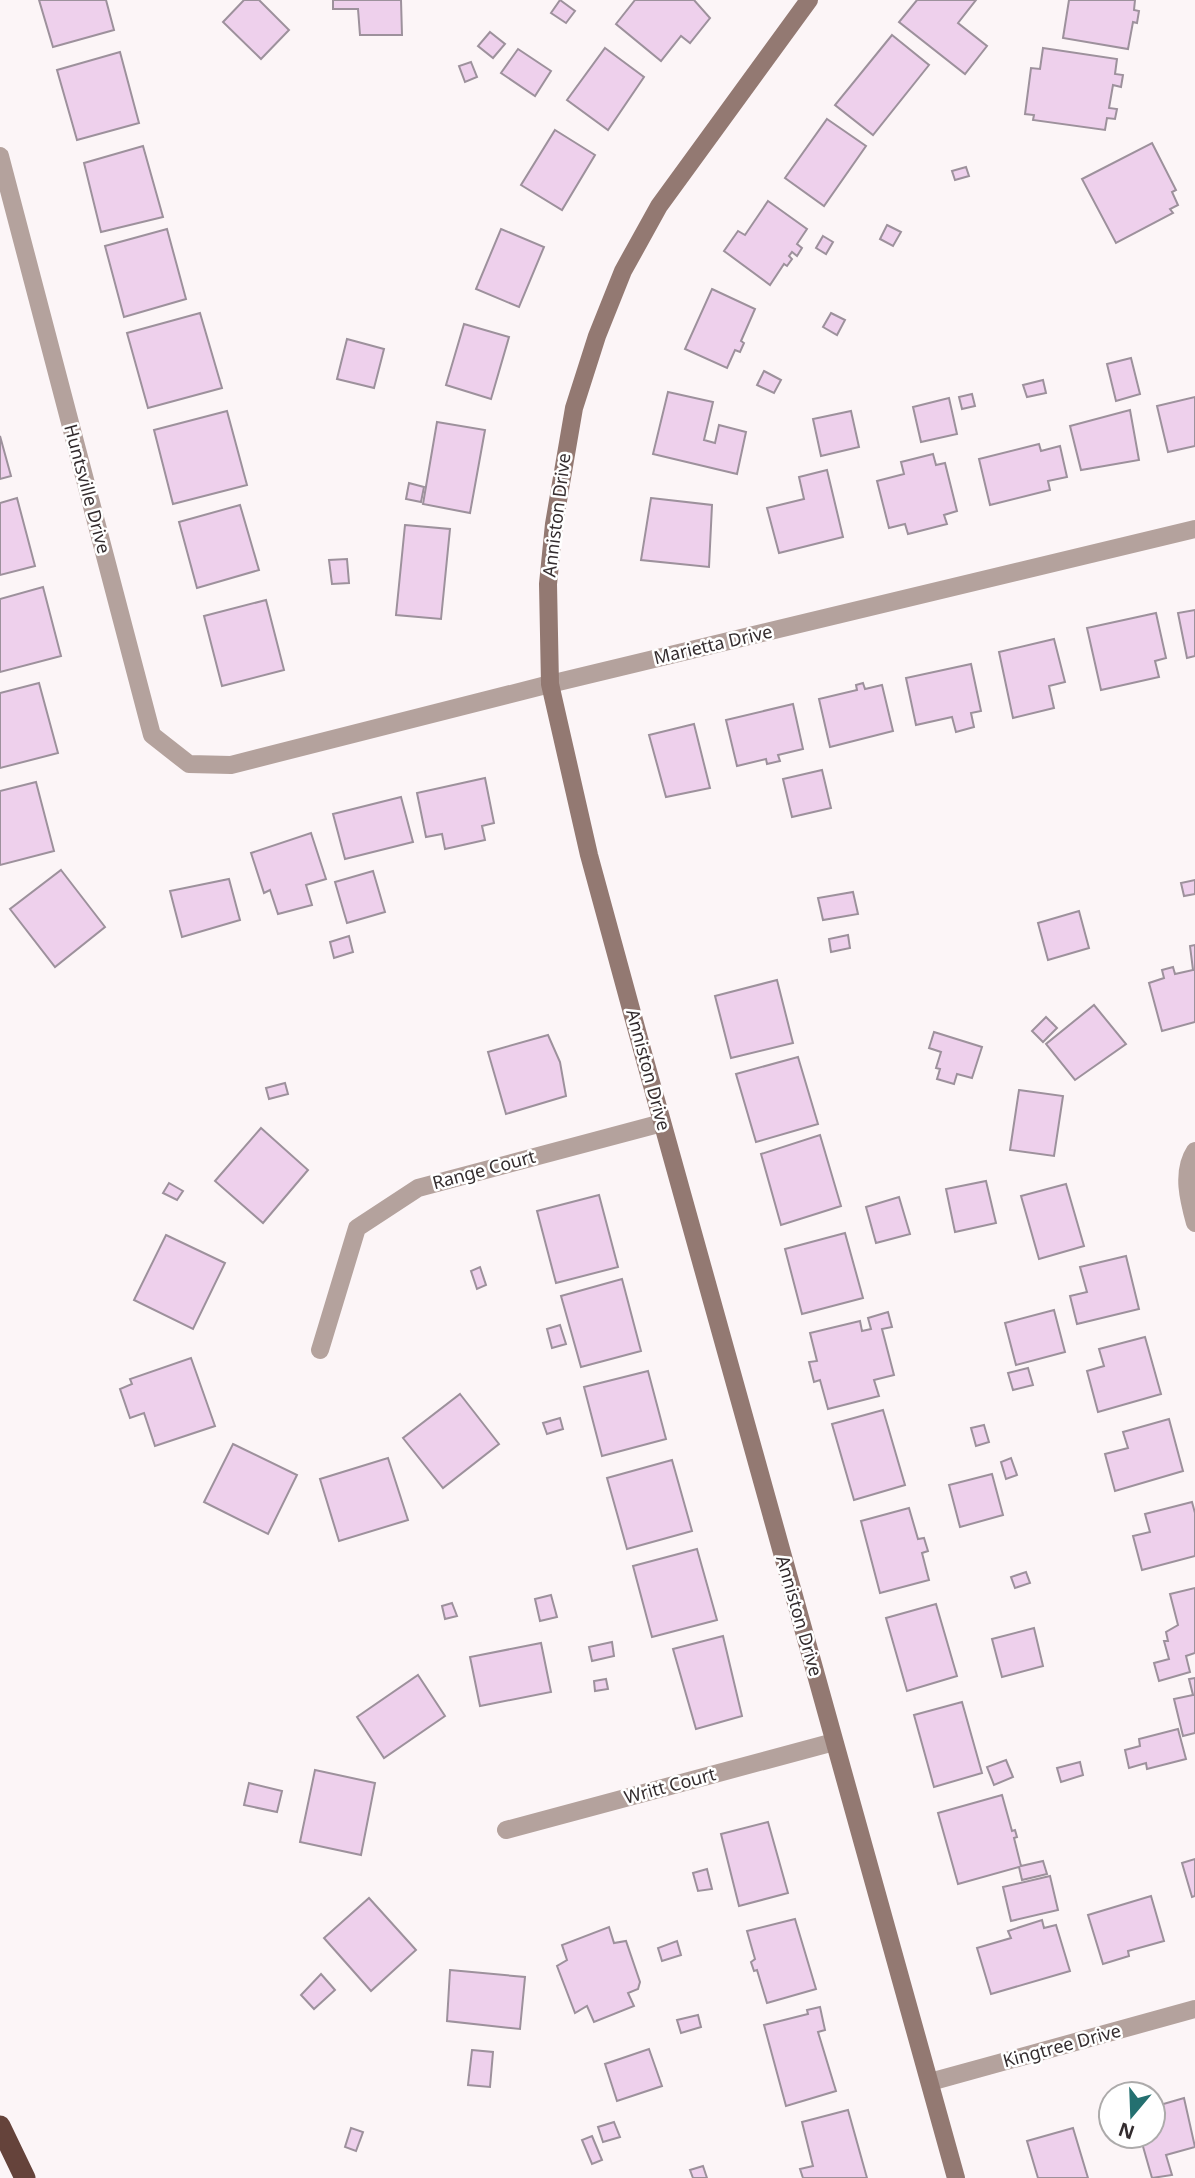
<svg xmlns="http://www.w3.org/2000/svg" width="1195" height="2178" font-family="'Noto Sans',sans-serif">
	<style>
		.building { fill: #eed0ec; stroke: #9d919c; stroke-width: 2 }
		.lines { fill: none; stroke-linecap: round; stroke-linejoin: round }
		.street { stroke: #b4a29d; stroke-width: 18 }
		.secondary { stroke: #937972; stroke-width: 18 }
		.highway { stroke: #65433b; stroke-width: 21 }
		.labels { text-anchor: middle; stroke-width: 5; stroke-linejoin: round; paint-order: stroke }
		.street-label { font-size: 18px; fill: #332c2e; stroke: #fff }
	</style>
	<rect width="100%" height="100%" fill="#fcf5f7"/>
	<g class="building">
		<polygon points="39,0 106,0 114,30 53,47"/>
		<polygon points="244,0 259,0 289,30 261,59 223,22"/>
		<polygon points="333,0 401,0 402,35 360,35 358,9 333,9"/>
		<polygon points="560,0 575,11 566,23 551,13"/>
		<polygon points="635,0 694,0 710,18 690,43 681,36 661,61 616,24"/>
		<polygon points="917,0 976,0 958,23 987,46 965,74 899,22"/>
		<polygon points="1069,0 1135,0 1134,10 1139,11 1137,23 1133,22 1128,49 1063,38"/>
		<polygon points="490,32 505,44 493,58 478,46"/>
		<polygon points="892,35 929,65 873,135 835,105"/>
		<polygon points="605,48 644,77 608,130 567,100"/>
		<polygon points="1043,48 1117,59 1115,74 1123,75 1121,87 1113,85 1109,108 1117,109 1115,119 1107,118 1105,130 1033,120 1034,115 1025,114 1031,68 1040,69"/>
		<polygon points="518,49 551,71 535,96 501,73"/>
		<polygon points="120,52 139,123 77,140 57,70"/>
		<polygon points="471,62 477,77 465,82 459,66"/>
		<polygon points="827,119 866,146 824,206 785,178"/>
		<polygon points="555,130 595,155 562,210 521,185"/>
		<polygon points="1152,143 1176,190 1172,192 1178,205 1170,209 1173,213 1116,243 1082,179"/>
		<polygon points="143,146 163,217 101,232 84,163"/>
		<polygon points="966,167 969,176 955,180 952,171"/>
		<polygon points="768,201 807,229 797,244 802,248 797,256 792,252 789,256 792,259 787,266 784,264 770,285 724,251 738,231 745,235"/>
		<polygon points="887,225 901,232 893,246 880,239"/>
		<polygon points="167,229 186,299 124,317 105,246"/>
		<polygon points="501,229 544,247 519,307 476,289"/>
		<polygon points="823,236 833,242 826,254 816,248"/>
		<polygon points="712,289 755,309 741,341 744,343 740,352 735,350 727,368 685,349"/>
		<polygon points="200,313 222,388 148,408 127,333"/>
		<polygon points="831,313 845,320 837,335 823,327"/>
		<polygon points="464,324 509,337 491,399 446,385"/>
		<polygon points="347,339 384,349 374,388 337,379"/>
		<polygon points="1131,358 1140,394 1116,401 1107,364"/>
		<polygon points="764,371 781,380 774,393 757,385"/>
		<polygon points="1043,380 1046,393 1027,397 1023,385"/>
		<polygon points="668,392 713,402 704,440 715,443 719,425 746,432 737,474 653,454"/>
		<polygon points="972,394 975,406 962,409 959,397"/>
		<polygon points="1195,397 1195,446 1168,452 1157,406"/>
		<polygon points="949,398 957,434 921,442 913,407"/>
		<polygon points="1130,410 1139,460 1081,470 1070,426"/>
		<polygon points="227,411 247,485 173,504 154,430"/>
		<polygon points="851,411 859,447 821,456 813,419"/>
		<polygon points="437,422 485,430 470,513 423,504"/>
		<polygon points="0,436 11,476 0,479"/>
		<polygon points="1039,444 1041,451 1060,446 1067,477 1048,481 1050,490 990,505 979,459"/>
		<polygon points="933,454 936,465 945,463 957,511 944,515 947,524 908,534 905,524 889,528 877,481 904,474 901,462"/>
		<polygon points="827,470 843,537 779,553 767,508 804,499 799,477"/>
		<polygon points="409,483 424,487 421,502 406,499"/>
		<polygon points="17,498 35,566 0,575 0,503"/>
		<polygon points="651,498 712,505 709,567 641,560"/>
		<polygon points="240,505 259,570 197,588 179,522"/>
		<polygon points="405,525 450,529 441,619 396,615"/>
		<polygon points="347,559 349,583 332,584 329,560"/>
		<polygon points="43,587 61,656 0,672 0,599"/>
		<polygon points="266,600 284,670 222,686 204,616"/>
		<polygon points="1195,610 1195,656 1187,658 1178,613"/>
		<polygon points="1156,613 1166,658 1155,661 1159,677 1101,690 1087,628"/>
		<polygon points="1054,639 1065,682 1049,686 1054,708 1013,718 999,652"/>
		<polygon points="971,664 981,711 971,713 974,727 956,732 952,717 916,725 906,678"/>
		<polygon points="39,683 58,753 0,768 0,693"/>
		<polygon points="863,683 865,689 882,685 893,731 830,747 819,699 857,690 856,685"/>
		<polygon points="793,704 803,749 778,755 780,761 767,764 766,759 737,766 726,720"/>
		<polygon points="694,724 710,788 666,797 649,735"/>
		<polygon points="822,770 831,808 792,817 783,779"/>
		<polygon points="485,778 494,823 482,826 485,840 445,849 442,834 426,837 417,793"/>
		<polygon points="36,782 54,851 0,865 0,791"/>
		<polygon points="401,797 413,842 345,859 333,814"/>
		<polygon points="311,833 326,879 306,885 312,905 278,914 270,890 264,893 251,853"/>
		<polygon points="61,870 105,927 55,967 10,909"/>
		<polygon points="373,871 385,912 347,923 335,882"/>
		<polygon points="229,879 240,920 182,937 170,891"/>
		<polygon points="1195,880 1195,894 1184,896 1181,883"/>
		<polygon points="853,892 858,914 823,920 818,898"/>
		<polygon points="1079,911 1089,948 1048,960 1038,923"/>
		<polygon points="848,935 850,948 831,952 829,939"/>
		<polygon points="349,936 353,952 334,958 330,942"/>
		<polygon points="1195,945 1195,1022 1162,1031 1149,983 1164,978 1162,970 1173,967 1175,974 1193,970 1190,946"/>
		<polygon points="777,980 793,1043 731,1058 715,996"/>
		<polygon points="1094,1005 1126,1044 1075,1080 1046,1044"/>
		<polygon points="1046,1017 1057,1028 1043,1042 1032,1031"/>
		<polygon points="934,1032 982,1047 972,1078 957,1074 954,1084 937,1079 940,1069 936,1068 941,1052 929,1048"/>
		<polygon points="548,1035 560,1062 566,1096 506,1114 488,1052"/>
		<polygon points="798,1057 818,1124 756,1142 736,1074"/>
		<polygon points="285,1083 288,1094 269,1099 266,1088"/>
		<polygon points="1019,1090 1063,1096 1054,1156 1010,1150"/>
		<polygon points="261,1128 308,1170 263,1223 215,1181"/>
		<polygon points="820,1135 841,1206 781,1225 761,1154"/>
		<polygon points="986,1181 996,1223 955,1232 946,1189"/>
		<polygon points="169,1183 183,1191 177,1200 163,1193"/>
		<polygon points="1066,1184 1084,1246 1039,1259 1021,1196"/>
		<polygon points="599,1195 618,1267 556,1283 537,1211"/>
		<polygon points="899,1197 910,1234 876,1243 866,1207"/>
		<polygon points="845,1233 863,1298 802,1314 785,1249"/>
		<polygon points="166,1235 225,1263 193,1329 134,1300"/>
		<polygon points="1126,1256 1139,1309 1077,1324 1070,1296 1087,1292 1080,1267"/>
		<polygon points="480,1267 486,1285 477,1289 471,1271"/>
		<polygon points="622,1279 641,1351 581,1367 561,1296"/>
		<polygon points="1054,1310 1065,1352 1016,1365 1005,1323"/>
		<polygon points="888,1312 892,1327 882,1329 894,1375 874,1380 879,1396 828,1409 820,1380 814,1382 809,1362 817,1361 810,1333 860,1321 862,1331 871,1329 868,1318"/>
		<polygon points="560,1325 566,1344 552,1348 547,1329"/>
		<polygon points="1145,1337 1161,1394 1098,1412 1087,1371 1104,1366 1099,1349"/>
		<polygon points="191,1358 215,1426 155,1446 144,1413 130,1418 120,1389 132,1384 130,1379"/>
		<polygon points="1028,1368 1033,1385 1013,1390 1008,1373"/>
		<polygon points="648,1371 666,1439 602,1456 584,1387"/>
		<polygon points="460,1394 499,1444 443,1488 403,1438"/>
		<polygon points="883,1410 905,1485 854,1500 832,1424"/>
		<polygon points="560,1418 563,1429 547,1434 543,1423"/>
		<polygon points="1169,1419 1183,1471 1115,1491 1105,1454 1128,1448 1123,1432"/>
		<polygon points="984,1425 989,1442 976,1446 971,1428"/>
		<polygon points="233,1444 297,1475 268,1534 204,1502"/>
		<polygon points="388,1458 408,1520 339,1541 320,1479"/>
		<polygon points="1011,1458 1017,1475 1006,1479 1001,1462"/>
		<polygon points="672,1460 692,1531 627,1549 607,1478"/>
		<polygon points="992,1474 1003,1515 960,1527 949,1485"/>
		<polygon points="1192,1502 1195,1513 1195,1556 1142,1570 1133,1536 1150,1532 1145,1514"/>
		<polygon points="909,1508 918,1539 924,1538 928,1551 922,1553 929,1580 880,1593 861,1521"/>
		<polygon points="697,1549 717,1620 652,1637 633,1566"/>
		<polygon points="1026,1572 1030,1583 1015,1588 1011,1577"/>
		<polygon points="1195,1588 1195,1653 1186,1656 1190,1672 1159,1681 1154,1663 1169,1659 1164,1641 1168,1641 1166,1632 1178,1625 1170,1594"/>
		<polygon points="551,1595 557,1617 540,1621 535,1599"/>
		<polygon points="452,1603 457,1616 445,1619 442,1606"/>
		<polygon points="936,1604 957,1676 907,1691 886,1618"/>
		<polygon points="1034,1628 1043,1666 1002,1677 992,1639"/>
		<polygon points="723,1636 742,1716 696,1729 673,1649"/>
		<polygon points="612,1642 614,1656 592,1661 589,1647"/>
		<polygon points="541,1643 551,1692 480,1706 470,1657"/>
		<polygon points="418,1675 445,1716 384,1758 357,1717"/>
		<polygon points="1195,1678 1195,1733 1183,1736 1174,1699 1193,1695 1189,1679"/>
		<polygon points="606,1679 608,1689 595,1691 594,1681"/>
		<polygon points="962,1702 982,1773 934,1787 914,1715"/>
		<polygon points="1178,1729 1186,1759 1147,1769 1146,1763 1129,1768 1125,1750 1140,1746 1139,1739"/>
		<polygon points="1006,1760 1013,1777 994,1785 987,1767"/>
		<polygon points="1080,1762 1083,1775 1061,1782 1057,1768"/>
		<polygon points="315,1770 375,1783 361,1855 300,1842"/>
		<polygon points="249,1783 282,1791 277,1812 244,1805"/>
		<polygon points="1002,1795 1012,1831 1015,1830 1017,1837 1014,1838 1021,1866 1043,1861 1047,1874 1022,1880 1019,1867 958,1884 938,1813"/>
		<polygon points="768,1822 788,1893 739,1906 721,1834"/>
		<polygon points="1195,1859 1195,1896 1192,1897 1182,1863"/>
		<polygon points="707,1869 712,1889 698,1891 693,1873"/>
		<polygon points="1050,1876 1058,1910 1011,1921 1003,1887"/>
		<polygon points="1151,1896 1164,1941 1128,1951 1129,1956 1103,1964 1088,1915"/>
		<polygon points="369,1898 416,1950 371,1991 324,1938"/>
		<polygon points="795,1919 816,1989 767,2003 757,1970 754,1971 751,1962 755,1959 747,1931"/>
		<polygon points="1042,1920 1044,1928 1056,1925 1070,1971 991,1994 977,1948 1011,1938 1008,1931"/>
		<polygon points="609,1927 614,1943 626,1941 640,1982 638,1989 628,1993 634,2006 594,2022 587,2006 575,2013 557,1966 567,1960 562,1945"/>
		<polygon points="677,1941 681,1955 662,1961 658,1948"/>
		<polygon points="450,1970 525,1977 520,2029 447,2021"/>
		<polygon points="321,1974 335,1990 314,2009 301,1995"/>
		<polygon points="820,2007 825,2030 818,2032 836,2091 786,2106 764,2025 808,2014 807,2010"/>
		<polygon points="698,2015 701,2027 681,2033 677,2020"/>
		<polygon points="649,2049 662,2086 617,2101 605,2064"/>
		<polygon points="472,2050 493,2052 490,2087 468,2085"/>
		<polygon points="1184,2098 1195,2147 1166,2155 1172,2175 1152,2178 1140,2136 1153,2136 1153,2107"/>
		<polygon points="848,2110 867,2178 803,2178 800,2169 813,2166 802,2122"/>
		<polygon points="614,2122 620,2137 603,2142 598,2127"/>
		<polygon points="351,2128 363,2132 356,2151 345,2147"/>
		<polygon points="1073,2128 1088,2178 1038,2178 1027,2141"/>
		<polygon points="592,2136 602,2160 592,2164 582,2140"/>
		<polygon points="703,2166 707,2178 693,2178 690,2170"/>
	</g>
	<g class="lines">
		<g class="street">
			<polyline points="0,156 152,735 189,764 231,765 550,684 1195,529"/>
			<path d="M1195,1151C1181,1172 1189,1201 1195,1223"/>
			<polyline points="320,1350 357,1228 418,1188 662,1123"/>
			<polyline points="506,1830 834,1742"/>
			<polyline points="930,2082 1195,2009"/>
		</g>
		<polyline class="secondary" points="809,0 659,206 623,271 597,336 574,408 554,524 548,584 550,684 589,855 646,1064 956,2178"/>
		<polyline class="highway" points="0,2126 25,2178"/>
	</g>
	<g class="labels">
		<g class="street-label">
			<text transform="translate(87 489) rotate(75)" y="6">Huntsville Drive</text>
			<text transform="translate(557 515) rotate(-83)" y="6">Anniston Drive</text>
			<text transform="translate(713 645) rotate(-13)" y="6">Marietta Drive</text>
			<text transform="translate(648 1070) rotate(75)" y="6">Anniston Drive</text>
			<text transform="translate(484 1170) rotate(-15)" y="6">Range Court</text>
			<text transform="translate(799 1616) rotate(74)" y="6">Anniston Drive</text>
			<text transform="translate(670 1786) rotate(-15)" y="6">Writt Court</text>
			<text transform="translate(1062 2046) rotate(-15)" y="6">Kingtree Drive</text>
		</g>
	</g>
	<g transform="translate(1132 2115) rotate(199)"><circle r="33" fill="#ffffff" stroke="#adabab" stroke-width="2"/>
	<path d="M0-5L12 26L0 18L-12 26Z" fill="#247070"/>
	<text y="-10" font-size="19" font-weight="bold" text-anchor="middle" fill="#332c2e">N</text>
	</g>
</svg>
